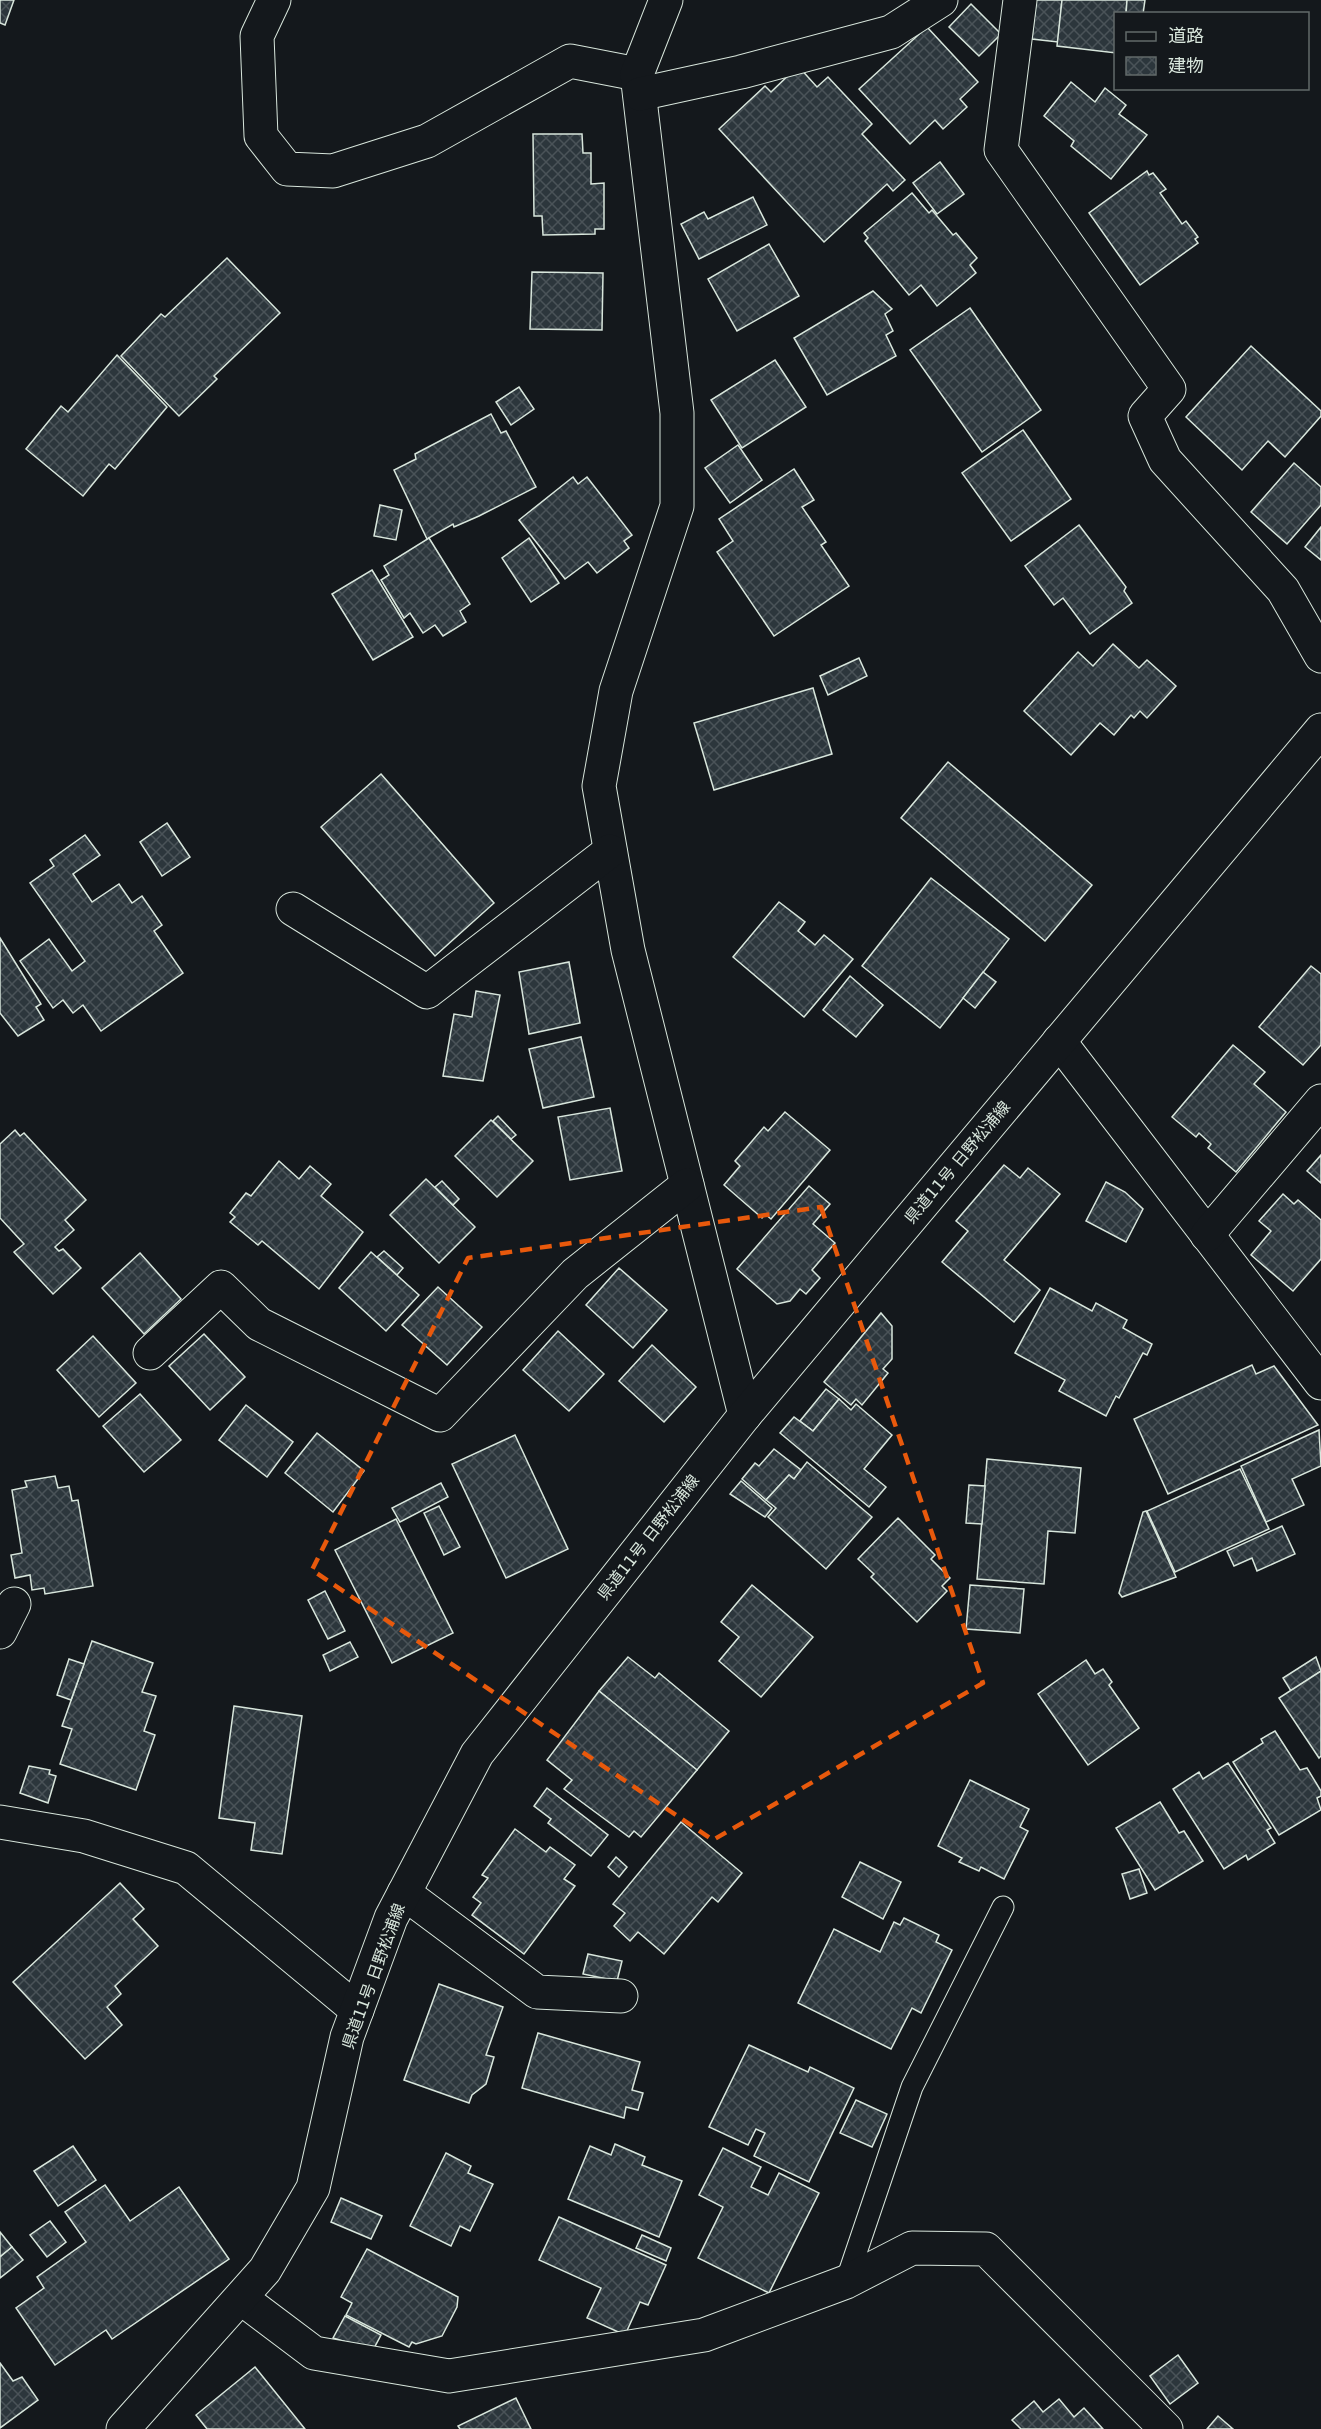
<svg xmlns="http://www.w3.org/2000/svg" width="1321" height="2429" font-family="'DejaVu Sans','Noto Sans JP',sans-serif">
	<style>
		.building { fill: url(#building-cross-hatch); stroke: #d8e6dc; stroke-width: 1.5 }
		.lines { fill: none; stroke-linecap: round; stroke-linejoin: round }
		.lane-casing { stroke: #d8e6dc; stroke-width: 23 }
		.street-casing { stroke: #d8e6dc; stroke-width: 35 }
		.primary-casing { stroke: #d8e6dc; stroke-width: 35 }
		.lane { stroke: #14181c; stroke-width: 21 }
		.street { stroke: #14181c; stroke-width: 33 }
		.primary { stroke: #14181c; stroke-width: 33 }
		.marked { fill: none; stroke: #e8590c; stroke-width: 4.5; stroke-dasharray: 12 8; stroke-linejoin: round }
		.labels { text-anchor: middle; stroke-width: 4.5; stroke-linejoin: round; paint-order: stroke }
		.street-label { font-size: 16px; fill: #d8e6dc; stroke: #14181c }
	</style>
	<defs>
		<pattern id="building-cross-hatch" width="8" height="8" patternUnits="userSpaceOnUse" patternTransform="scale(1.5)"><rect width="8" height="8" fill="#2c363c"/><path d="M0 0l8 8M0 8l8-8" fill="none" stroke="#4a5358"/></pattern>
	</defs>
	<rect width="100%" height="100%" fill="#14181c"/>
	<g class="building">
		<polygon points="0,0 14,0 5,25 0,23"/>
		<polygon points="1036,0 1062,0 1058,42 1032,39"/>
		<polygon points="1062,0 1127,0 1126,14 1116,14 1116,53 1057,46"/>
		<polygon points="1127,0 1145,0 1143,14 1126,14"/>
		<polygon points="971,4 1001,34 979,56 949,27"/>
		<polygon points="927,27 978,82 960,99 967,107 943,129 935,120 910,144 859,89"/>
		<polygon points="798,66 817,87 828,77 872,124 862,134 905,180 893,191 887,184 824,242 719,129 765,86 771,92"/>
		<polygon points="1071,82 1095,102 1105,88 1126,105 1119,114 1147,135 1111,179 1071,146 1074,141 1044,116"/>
		<polygon points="533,134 582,134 583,153 591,153 591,184 604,183 604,229 595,229 595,234 543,235 542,216 534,216"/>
		<polygon points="940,162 964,194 937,214 913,183"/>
		<polygon points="1147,171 1149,175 1153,173 1166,189 1160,193 1182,224 1186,221 1198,237 1195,239 1198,243 1140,285 1089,213"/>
		<polygon points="912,193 929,213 932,210 953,235 956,233 977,258 970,265 976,273 937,306 921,285 909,295 865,241 868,238 864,233"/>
		<polygon points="753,197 767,225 699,259 681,224 704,212 708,219"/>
		<polygon points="769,244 799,296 737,331 708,279"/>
		<polygon points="227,258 280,313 214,376 217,379 179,416 121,356 161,314 165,317"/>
		<polygon points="532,272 603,273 602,330 530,329"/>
		<polygon points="873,291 892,309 885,314 893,331 886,335 896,356 827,395 794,338"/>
		<polygon points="970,308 1041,410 982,452 910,350"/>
		<polygon points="1251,346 1321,411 1321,416 1285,457 1268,441 1242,470 1186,417"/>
		<polygon points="117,355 167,407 115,469 109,464 83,496 26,449 61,406 68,412"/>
		<polygon points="775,360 806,407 742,448 711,400"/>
		<polygon points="519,387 534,409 511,425 496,402"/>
		<polygon points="491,414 501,433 506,431 536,487 479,516 454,527 453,524 427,539 394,470 416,459 415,454"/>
		<polygon points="1023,430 1071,499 1011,541 962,473"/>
		<polygon points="738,445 762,480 730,503 705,468"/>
		<polygon points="1294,463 1321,487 1321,505 1287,544 1251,512"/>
		<polygon points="794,469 814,500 802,507 826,542 821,545 849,586 774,636 717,552 733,541 719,519"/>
		<polygon points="573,477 578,484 587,477 632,535 624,541 629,548 597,573 588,562 565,579 519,520"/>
		<polygon points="380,505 402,510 396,540 374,536"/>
		<polygon points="1079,525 1126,587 1124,591 1132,603 1090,634 1063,598 1054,605 1025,566"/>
		<polygon points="1321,527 1321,560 1305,547"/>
		<polygon points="429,538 470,604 460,611 466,622 443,636 435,625 423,633 410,613 404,618 381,580 389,575 384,566"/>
		<polygon points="529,538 559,583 531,602 502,558"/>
		<polygon points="372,570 413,637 373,660 332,594"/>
		<polygon points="1113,644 1139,668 1147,660 1176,686 1147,718 1140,711 1134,718 1131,715 1114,735 1100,723 1071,755 1024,711 1078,652 1093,666"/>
		<polygon points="859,658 867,676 828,695 820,676"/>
		<polygon points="813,688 832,754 714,790 694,723"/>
		<polygon points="948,762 1092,885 1045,941 901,818"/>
		<polygon points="381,774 494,903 435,956 321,827"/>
		<polygon points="167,823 190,857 162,876 140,842"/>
		<polygon points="85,835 100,855 73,874 92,902 119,884 132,903 142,896 162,925 154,931 183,973 101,1031 83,1005 73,1013 63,1000 53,1008 20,961 49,939 72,971 85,961 30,883 54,866 50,860"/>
		<polygon points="931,878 1009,939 940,1028 862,966"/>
		<polygon points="779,902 805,922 798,931 815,945 824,935 853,959 804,1017 733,957"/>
		<polygon points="0,938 41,1004 36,1007 44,1020 18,1036 0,1013"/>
		<polygon points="569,962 580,1023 529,1034 519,972"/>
		<polygon points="1311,966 1321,974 1321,1045 1303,1065 1259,1027"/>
		<polygon points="983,972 996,982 975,1008 963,998"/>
		<polygon points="850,976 883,1005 856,1037 823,1010"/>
		<polygon points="476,991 500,995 483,1081 443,1076 454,1014 472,1017"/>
		<polygon points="581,1037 594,1097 543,1108 529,1049"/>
		<polygon points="1233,1045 1265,1072 1254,1084 1286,1112 1236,1172 1208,1148 1211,1144 1199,1133 1196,1137 1172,1117"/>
		<polygon points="610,1108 622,1171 570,1180 558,1117"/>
		<polygon points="785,1112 830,1150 771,1219 765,1214 762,1218 724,1185 740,1166 735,1161 764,1127 768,1131"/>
		<polygon points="498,1116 516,1135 511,1139 493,1121"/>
		<polygon points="491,1120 533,1161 497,1197 455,1156"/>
		<polygon points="15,1130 20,1136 24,1133 86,1200 65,1220 74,1230 55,1247 59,1251 63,1249 81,1268 53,1294 14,1252 24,1244 0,1218 0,1144"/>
		<polygon points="1321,1155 1321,1183 1307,1171"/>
		<polygon points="279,1161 299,1179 310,1166 331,1184 321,1196 363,1232 319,1289 262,1241 258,1245 230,1222 235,1217 230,1213 246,1193 251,1196"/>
		<polygon points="1004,1165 1020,1178 1028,1168 1060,1194 1004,1260 1040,1290 1014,1322 942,1262 968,1231 956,1221"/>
		<polygon points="426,1179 475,1227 439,1263 390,1215"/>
		<polygon points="442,1181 459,1199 453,1205 435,1187"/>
		<polygon points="1106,1182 1125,1192 1143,1209 1126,1242 1086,1221"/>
		<polygon points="809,1186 830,1204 813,1224 835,1243 812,1270 820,1278 806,1294 800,1289 790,1301 777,1304 737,1269"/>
		<polygon points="1283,1194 1294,1204 1298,1200 1321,1220 1321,1259 1293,1291 1251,1255 1271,1231 1259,1221"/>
		<polygon points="384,1251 403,1268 397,1275 377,1257"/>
		<polygon points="371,1252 419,1295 386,1331 339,1288"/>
		<polygon points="140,1253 181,1299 144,1334 102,1288"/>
		<polygon points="619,1268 667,1310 633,1348 586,1305"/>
		<polygon points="438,1287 482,1327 447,1365 402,1325"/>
		<polygon points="1050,1288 1092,1311 1096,1303 1127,1320 1123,1328 1152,1344 1147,1355 1143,1353 1119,1398 1116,1396 1106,1416 1059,1391 1065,1380 1015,1353"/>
		<polygon points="881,1313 892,1326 892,1359 883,1369 888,1373 862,1405 856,1399 851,1405 824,1382"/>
		<polygon points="558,1331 604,1374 569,1411 523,1370"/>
		<polygon points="204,1334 245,1377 210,1410 169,1366"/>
		<polygon points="93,1336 136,1383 99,1417 57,1370"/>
		<polygon points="652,1345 696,1387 664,1422 619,1381"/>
		<polygon points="1252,1365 1256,1374 1274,1366 1318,1425 1168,1494 1134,1419"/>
		<polygon points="826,1389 839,1399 813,1431 800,1421"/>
		<polygon points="140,1394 181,1440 144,1472 103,1426"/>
		<polygon points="839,1399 851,1410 856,1404 892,1435 864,1469 886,1487 869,1507 780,1433 794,1417 813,1431"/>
		<polygon points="246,1405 293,1442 267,1477 219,1440"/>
		<polygon points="1319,1430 1321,1466 1292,1479 1304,1505 1266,1522 1241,1466"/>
		<polygon points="317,1433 364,1471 333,1512 285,1473"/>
		<polygon points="515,1435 568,1549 506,1578 452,1464"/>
		<polygon points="774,1449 801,1470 794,1479 789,1475 766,1500 742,1479 755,1463 759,1466"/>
		<polygon points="987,1459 1081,1468 1075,1533 1048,1531 1044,1584 977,1579"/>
		<polygon points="807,1462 872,1517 826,1569 768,1517 776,1508 766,1500 789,1475 794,1479"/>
		<polygon points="1240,1469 1269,1529 1175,1572 1147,1511"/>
		<polygon points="55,1476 58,1488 69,1486 72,1501 78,1500 93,1586 45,1594 44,1588 32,1590 30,1575 15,1578 11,1555 22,1553 12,1490 27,1487 25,1481"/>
		<polygon points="741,1481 772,1508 765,1517 730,1494"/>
		<polygon points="441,1483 448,1497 400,1522 392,1508"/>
		<polygon points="969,1485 985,1486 982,1524 966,1523"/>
		<polygon points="439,1506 460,1547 444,1555 424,1513"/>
		<polygon points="1146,1511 1176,1577 1122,1597 1119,1593 1143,1512"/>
		<polygon points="898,1518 935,1555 931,1559 950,1578 942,1586 947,1591 917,1622 871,1577 874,1574 858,1559"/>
		<polygon points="396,1519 453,1633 392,1663 335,1550"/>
		<polygon points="1282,1526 1295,1554 1257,1571 1252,1558 1234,1566 1227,1551"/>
		<polygon points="752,1585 813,1637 761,1697 719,1661 739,1637 721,1622"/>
		<polygon points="970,1585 1024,1589 1020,1633 966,1629"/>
		<polygon points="325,1591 345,1631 328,1639 308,1600"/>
		<polygon points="92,1641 153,1663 142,1692 156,1696 144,1731 155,1735 136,1790 60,1764 72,1729 62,1726"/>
		<polygon points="350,1642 358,1657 330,1671 323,1655"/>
		<polygon points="628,1657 655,1678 659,1673 729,1731 697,1770 599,1691"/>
		<polygon points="1316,1657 1321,1671 1291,1691 1283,1678"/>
		<polygon points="69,1659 84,1664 71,1700 57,1695"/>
		<polygon points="1086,1660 1095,1674 1103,1669 1112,1682 1109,1685 1139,1728 1088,1765 1038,1694"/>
		<polygon points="1321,1671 1321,1756 1319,1758 1279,1698"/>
		<polygon points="599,1691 697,1770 641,1837 634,1831 629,1837 564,1789 572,1780 547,1760"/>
		<polygon points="234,1706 302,1716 282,1854 251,1850 255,1823 219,1818"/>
		<polygon points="1275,1731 1300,1770 1307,1768 1321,1791 1321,1796 1317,1798 1321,1810 1279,1835 1233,1762 1263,1743 1261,1739"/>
		<polygon points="1228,1763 1271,1828 1267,1830 1275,1843 1248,1860 1246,1855 1224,1869 1173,1789 1199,1772 1203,1779"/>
		<polygon points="29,1766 50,1770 49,1774 56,1776 48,1803 20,1793"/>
		<polygon points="970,1780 1029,1809 1020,1827 1028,1831 1004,1879 981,1867 979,1871 959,1862 962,1858 938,1846"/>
		<polygon points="547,1788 608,1835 591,1856 548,1823 551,1819 534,1806"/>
		<polygon points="1160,1802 1179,1833 1184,1831 1203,1861 1155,1890 1116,1828"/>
		<polygon points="681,1822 742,1873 718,1902 712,1897 664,1954 638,1932 630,1941 614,1926 625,1913 613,1904"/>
		<polygon points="515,1829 546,1852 550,1847 575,1865 564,1879 575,1886 524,1954 472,1915 481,1903 473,1897 488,1878 482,1875"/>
		<polygon points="616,1857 627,1867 619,1877 608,1867"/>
		<polygon points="860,1862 901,1882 883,1919 842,1897"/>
		<polygon points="1139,1869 1147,1893 1130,1899 1122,1874"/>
		<polygon points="120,1883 144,1909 133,1919 158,1946 115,1986 121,1994 107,2007 122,2025 85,2059 13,1982"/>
		<polygon points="904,1918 939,1935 936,1942 952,1950 921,2013 912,2008 891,2049 798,2003 834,1929 880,1952 894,1922 900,1925"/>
		<polygon points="588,1954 622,1961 617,1981 583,1974"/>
		<polygon points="439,1984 503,2007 486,2055 494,2057 486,2084 472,2095 469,2103 404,2080"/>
		<polygon points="538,2033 640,2062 632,2090 643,2093 638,2110 626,2107 624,2118 522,2088"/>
		<polygon points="749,2045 808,2072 810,2067 854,2088 809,2182 754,2156 765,2133 756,2129 748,2145 709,2127"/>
		<polygon points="856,2100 887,2114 872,2147 840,2133"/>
		<polygon points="615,2144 645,2157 642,2165 682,2181 659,2237 568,2199 590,2146 611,2155"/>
		<polygon points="73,2146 96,2180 58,2206 34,2171"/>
		<polygon points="723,2148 761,2167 751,2187 768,2195 779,2173 819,2193 769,2293 698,2258 723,2207 699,2195"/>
		<polygon points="446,2153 471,2166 468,2173 493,2184 470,2231 460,2226 451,2246 410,2226"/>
		<polygon points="105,2185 130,2221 179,2187 229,2259 112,2339 106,2330 55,2365 16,2308 44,2288 37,2277 86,2242 65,2212"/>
		<polygon points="341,2198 382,2216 371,2239 331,2222"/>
		<polygon points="559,2217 666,2265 648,2305 640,2302 625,2335 587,2318 601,2288 539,2260"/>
		<polygon points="50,2221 66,2242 47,2257 30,2235"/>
		<polygon points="0,2232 12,2247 0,2257"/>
		<polygon points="642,2235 671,2248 666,2261 636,2248"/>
		<polygon points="12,2247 23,2260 0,2278 0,2257"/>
		<polygon points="367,2249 458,2297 457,2307 442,2336 416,2344 412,2342 409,2347 346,2315 352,2303 341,2297"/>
		<polygon points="345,2316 381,2335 373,2350 333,2338"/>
		<polygon points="1178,2355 1198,2383 1170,2404 1150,2376"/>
		<polygon points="0,2363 13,2381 22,2377 38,2400 0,2428"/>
		<polygon points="255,2367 305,2429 207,2429 196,2415"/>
		<polygon points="516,2398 531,2429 460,2429 458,2426"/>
		<polygon points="1059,2399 1074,2417 1084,2408 1103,2429 1021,2429 1012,2420 1034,2401 1043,2412"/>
		<polygon points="1218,2416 1233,2429 1207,2429"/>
	</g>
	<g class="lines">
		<defs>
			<polyline id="lane" points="846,2282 912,2087 1003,1907"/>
			<g id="street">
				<polyline points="274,0 257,36 261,136 287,169 333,171 427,141 570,61 637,74"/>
				<polyline points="666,0 637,74 677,413 677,506 616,691 599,786 628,950 745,1415"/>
				<polyline points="1020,0 1001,150 1169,389 1145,416 1165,460 1283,590 1321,656"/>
				<polyline points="640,94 741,72 891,32 941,0"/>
				<polyline points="293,909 427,992 610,851"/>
				<polyline points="1059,1041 1321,1383"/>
				<polyline points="1207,1235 1321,1101"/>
				<polyline points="150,1353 221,1287 259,1324 440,1415 575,1274 687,1185"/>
				<polyline points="0,1632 14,1604"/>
				<polyline points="0,1822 84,1836 186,1868 357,2010"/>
				<polyline points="404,1893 537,1992 621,1996"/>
				<polyline points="241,2298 314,2353 449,2376 704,2335 846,2282 912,2248 986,2249 1166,2429"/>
			</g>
			<polyline id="primary" points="123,2429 265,2270 313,2188 347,2037 391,1918 477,1754 745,1415 1321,730"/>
		</defs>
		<use href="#lane" class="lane-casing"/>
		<use href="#street" class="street-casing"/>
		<use href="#primary" class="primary-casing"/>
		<use href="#lane" class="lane"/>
		<use href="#street" class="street"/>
		<use href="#primary" class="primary"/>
	</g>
	<path class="marked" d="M821,1207L983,1683L713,1840L312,1570L468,1258Z"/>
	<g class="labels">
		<g class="street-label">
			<text transform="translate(957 1162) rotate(-50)" y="6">県道11号 日野松浦線</text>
			<text transform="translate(648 1537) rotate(-52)" y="6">県道11号 日野松浦線</text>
			<text transform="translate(373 1976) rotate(-70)" y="6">県道11号 日野松浦線</text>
		</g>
	</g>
	<rect x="1114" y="12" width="195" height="78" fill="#14181c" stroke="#626a69" stroke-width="1.5"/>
	<rect x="1126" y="32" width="30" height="9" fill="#14181c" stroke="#626a69" stroke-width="1.5"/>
	<text x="1168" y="42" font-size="18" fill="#d8e6dc">道路</text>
	<rect x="1126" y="57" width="30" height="18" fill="url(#building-cross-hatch)" stroke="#626a69" stroke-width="1.5"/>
	<text x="1168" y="72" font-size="18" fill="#d8e6dc">建物</text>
</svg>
